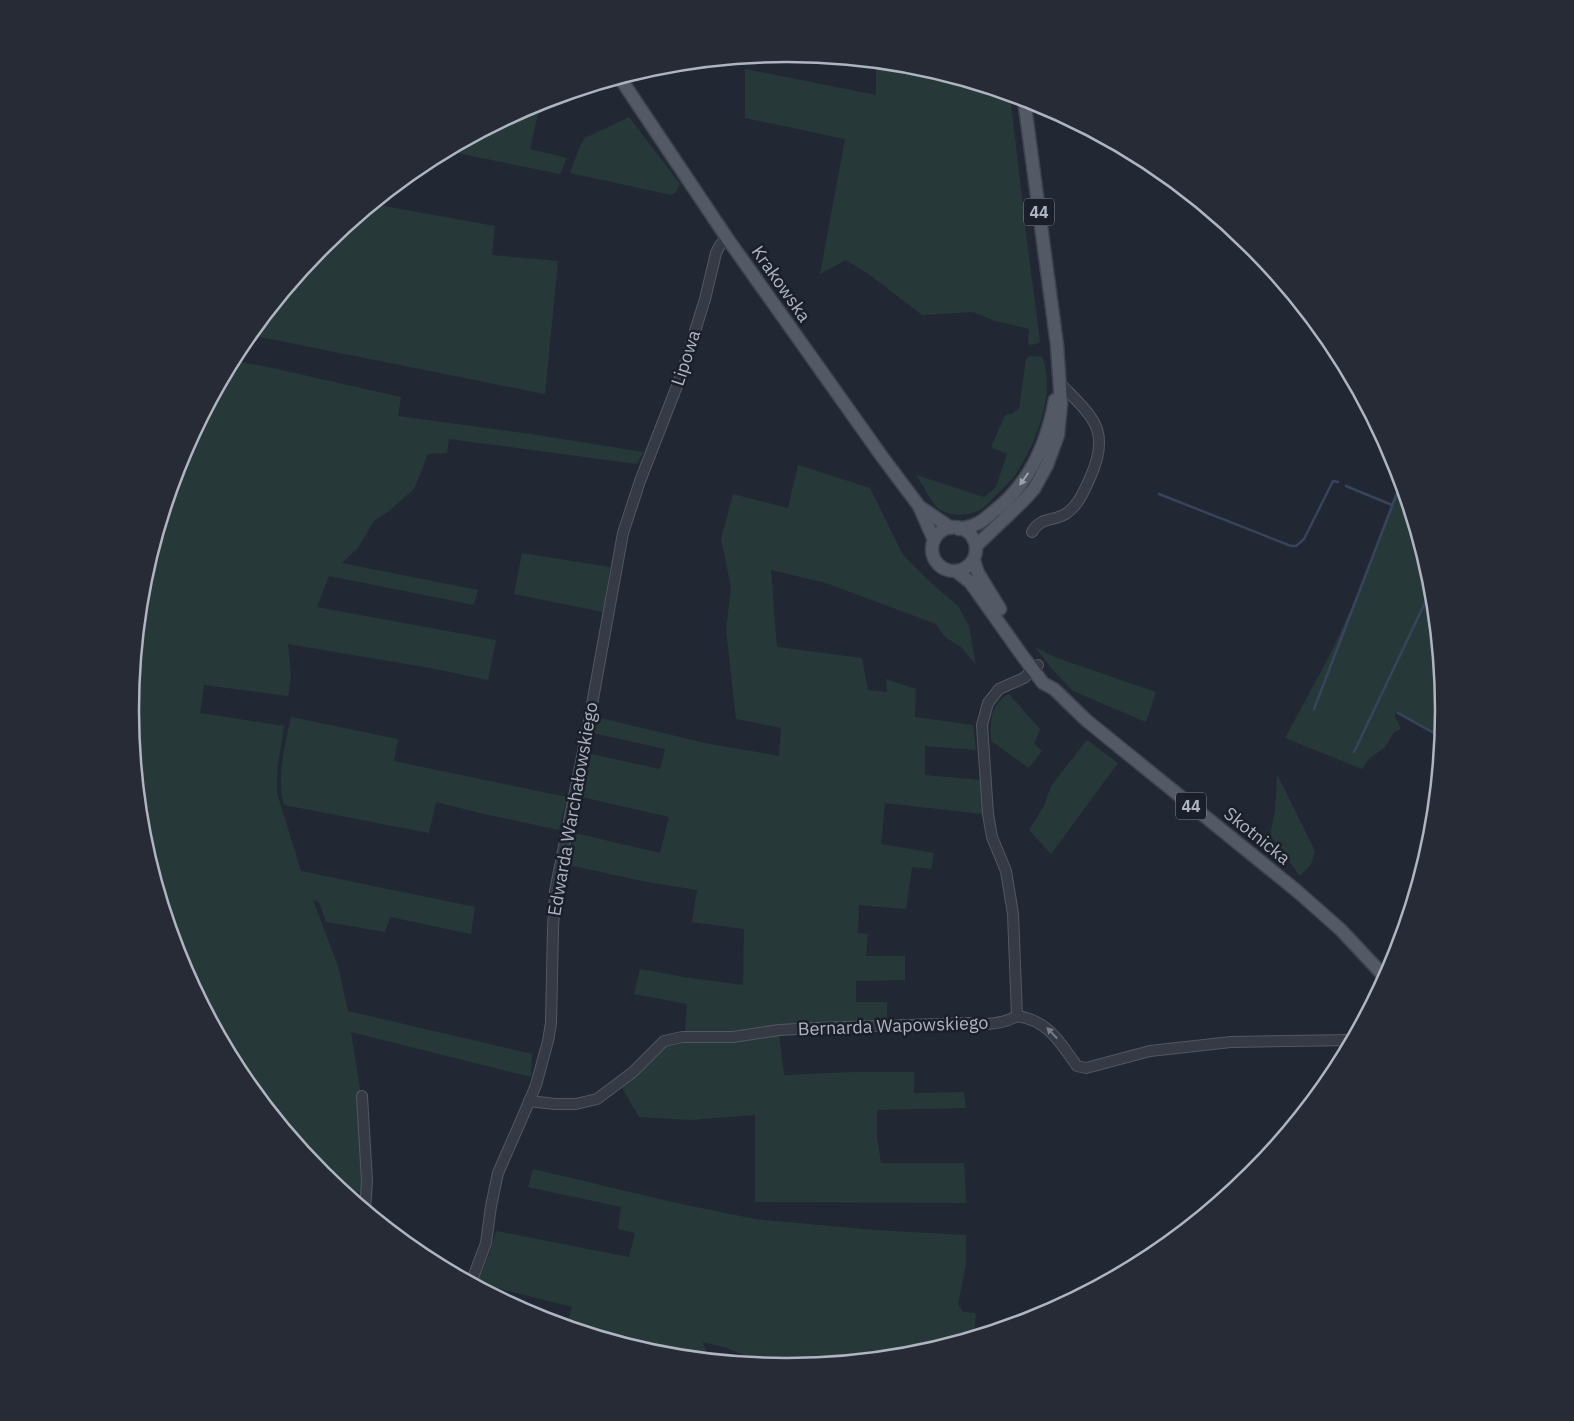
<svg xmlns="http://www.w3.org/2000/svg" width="1574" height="1421" font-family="'IBM Plex Sans',sans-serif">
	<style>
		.green { fill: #273839 }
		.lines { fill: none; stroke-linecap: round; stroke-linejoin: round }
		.stream { stroke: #38445c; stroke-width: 2.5 }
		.minor-casing { stroke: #525763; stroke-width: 12 }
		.major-casing { stroke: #3e434f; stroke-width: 15 }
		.minor { stroke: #353a45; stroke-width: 10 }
		.major { stroke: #535965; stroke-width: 12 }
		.oneway { fill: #9da2af }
		.oneway2 { fill: #787d8a }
		.labels { text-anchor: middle; stroke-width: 5; stroke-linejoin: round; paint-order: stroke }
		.shield { fill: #1a1f2a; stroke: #828794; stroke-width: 1 }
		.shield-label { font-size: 16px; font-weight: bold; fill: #afb4c2 }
		.street-label { font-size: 18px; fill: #afb4c2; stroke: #1a1f2a }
		.rim { fill: none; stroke: #afb4c2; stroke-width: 2.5 }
	</style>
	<rect width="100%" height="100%" fill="#212834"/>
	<g class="green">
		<polygon points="876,63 915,66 1010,95 1027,241 1040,342 1032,345 1028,344 1029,329 992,320 973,312 922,315 870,275 846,260 820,274 845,139 745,118 745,69 876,95"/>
		<polygon points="537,103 540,104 530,149 567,158 560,174 447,151"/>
		<polygon points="629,117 680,184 676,192 671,195 570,173 580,146 585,138"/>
		<polygon points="373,204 495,226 492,255 558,261 545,394 250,335 323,246"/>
		<path d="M1030,356L1042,357C1057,390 1036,443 1017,472C1012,481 1004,487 997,494C992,499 988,504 983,508C972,516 951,517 939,509C932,504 922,483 916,475L984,497L996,487L1007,454L991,447L1005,415L1011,414L1019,409L1026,359Z"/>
		<polygon points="233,361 268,367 401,397 398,416 531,434 643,452 637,464 449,439 447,453 428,454 414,489 389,511 374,521 358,548 342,563 478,590 474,605 329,576 317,607 496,640 488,680 430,668 288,644 291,675 288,696 204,685 200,713 284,726 277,772 277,793 301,871 475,907 471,934 390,917 385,932 326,922 319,902 313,900 338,966 348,1011 532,1054 531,1077 351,1032 361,1096 364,1194 337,1186 322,1175 241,1075 180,962 143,838 130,710 143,582 180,459"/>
		<polygon points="798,465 870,488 903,555 930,582 958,606 969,626 976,665 961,647 945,637 936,624 826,583 771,570 777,647 862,658 868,690 887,692 886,679 916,689 915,717 973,725 976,750 925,746 925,775 981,780 983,814 885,803 881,844 934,853 931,869 912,867 906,909 859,905 858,933 868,934 866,956 905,956 905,980 856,981 856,1002 887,1002 887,1021 779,1024 734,1033 685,1033 687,1004 634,994 640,969 690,978 743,985 744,929 692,922 697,890 647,882 568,865 575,833 660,853 669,817 582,797 591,754 660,769 665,749 593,733 596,717 705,743 779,756 781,728 736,719 726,630 731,587 721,539 733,494 788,508"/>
		<polygon points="1400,480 1431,583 1444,711 1441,738 1395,713 1395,717 1401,729 1394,732 1385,747 1370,758 1362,769 1285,738 1331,653 1357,595"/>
		<polygon points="522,553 610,567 603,612 514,594"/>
		<polygon points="1035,647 1057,658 1156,692 1146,722 1073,691 1052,669"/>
		<path d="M1009,694L1040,729L1034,744L1042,751L1029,768L991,741C990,722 990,704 1009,694Z"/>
		<path d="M291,717L398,739L394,761L567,797L559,830L484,814L436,802L429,833L284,805C276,777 285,745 291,717Z"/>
		<polygon points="1087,740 1118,763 1051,854 1029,830 1044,806 1051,786"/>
		<polygon points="1277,774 1315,851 1311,864 1300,876 1270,835 1275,812"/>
		<polygon points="779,1032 784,1075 855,1072 914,1072 914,1093 964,1092 966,1108 877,1110 877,1137 881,1163 964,1163 966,1203 755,1202 755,1115 690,1120 639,1117 622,1088 668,1043"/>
		<polygon points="533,1169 681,1204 755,1219 874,1230 966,1235 966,1264 958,1304 963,1312 976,1313 974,1337 915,1355 787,1367 745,1363 745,1356 727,1348 703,1342 708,1360 659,1355 566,1326 572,1307 477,1283 489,1255 496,1231 629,1257 635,1233 618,1229 621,1207 528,1187"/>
	</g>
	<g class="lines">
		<g class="stream">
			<polyline points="1346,486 1392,505"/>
			<polyline points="1159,494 1291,546 1296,546 1304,539 1333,481 1338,482"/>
			<polyline points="1314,709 1401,483"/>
			<polyline points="1398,713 1441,737"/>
			<polyline points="1354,752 1432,588"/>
		</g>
		<defs>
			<g id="minor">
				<path d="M1032,532C1041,516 1054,522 1067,513C1079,504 1084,491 1090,478C1112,429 1092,417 1060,383"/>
				<path d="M1017,1016C1049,1021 1059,1041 1077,1066L1086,1068L1150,1051L1231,1042L1352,1040"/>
				<polyline points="362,1096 367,1181 365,1210"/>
				<path d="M529,1101L555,1104H576L597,1099L633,1072L664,1041L682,1037H733L779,1030L816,1028L969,1023C985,1025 1003,1024 1017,1016L1013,914L1006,871L992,837L988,814L982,725L988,703L999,689L1024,678L1038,665"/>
				<polyline points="471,1283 486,1243 491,1206 498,1173 526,1109 536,1085 548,1041 551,1023 553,929 555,891 587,732 623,533 640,481 682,373 705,299 716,253 720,245 727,238"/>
			</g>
			<g id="major">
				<polyline points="620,78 727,238 883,458 919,506 934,540"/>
				<polyline points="920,507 951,528"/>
				<circle cx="954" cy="549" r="22"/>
				<path d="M959,529C963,528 969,527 974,525C981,523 987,517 993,512C1029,485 1047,443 1055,400"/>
				<polyline points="977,545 1023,501 1034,489 1047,465 1058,435 1061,403 1057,345 1024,99"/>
				<polyline points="974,561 978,573 1000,609"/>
				<polyline points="956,571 970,582 1024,658 1043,683 1054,689 1086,720 1297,891 1341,930 1385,977"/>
			</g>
		</defs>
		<use href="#minor" class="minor-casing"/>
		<use href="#major" class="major-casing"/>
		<use href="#minor" class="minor"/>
		<use href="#major" class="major"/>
	</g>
	<defs><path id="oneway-solid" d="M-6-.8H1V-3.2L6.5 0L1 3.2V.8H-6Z" transform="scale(1.25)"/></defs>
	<use class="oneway" href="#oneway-solid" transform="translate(1024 479) rotate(125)"/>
	<use class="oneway2" href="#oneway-solid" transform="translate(1052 1033) rotate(-133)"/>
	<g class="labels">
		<g class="shield">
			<rect x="1024" y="198.5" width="30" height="27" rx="4"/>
			<rect x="1176" y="792.5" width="30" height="27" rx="4"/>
		</g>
		<g class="shield-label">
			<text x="1039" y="218">44</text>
			<text x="1191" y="812">44</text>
		</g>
		<g class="street-label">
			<text transform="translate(781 284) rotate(55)" y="6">Krakowska</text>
			<text transform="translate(686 358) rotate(-72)" y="6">Lipowa</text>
			<text transform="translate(573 809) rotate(-80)" y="6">Edwarda Warchałowskiego</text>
			<text transform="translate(1257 836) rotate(39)" y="6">Skotnicka</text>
			<text transform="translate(893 1026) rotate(-2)" y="6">Bernarda Wapowskiego</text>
		</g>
	</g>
	<path d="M0 0H1574V1421H0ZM139 710a648 648 0 1 1 1296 0a648 648 0 1 1-1296 0Z" fill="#262b36" fill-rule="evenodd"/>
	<path class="rim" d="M139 710a648 648 0 1 1 1296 0a648 648 0 1 1-1296 0Z"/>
</svg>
